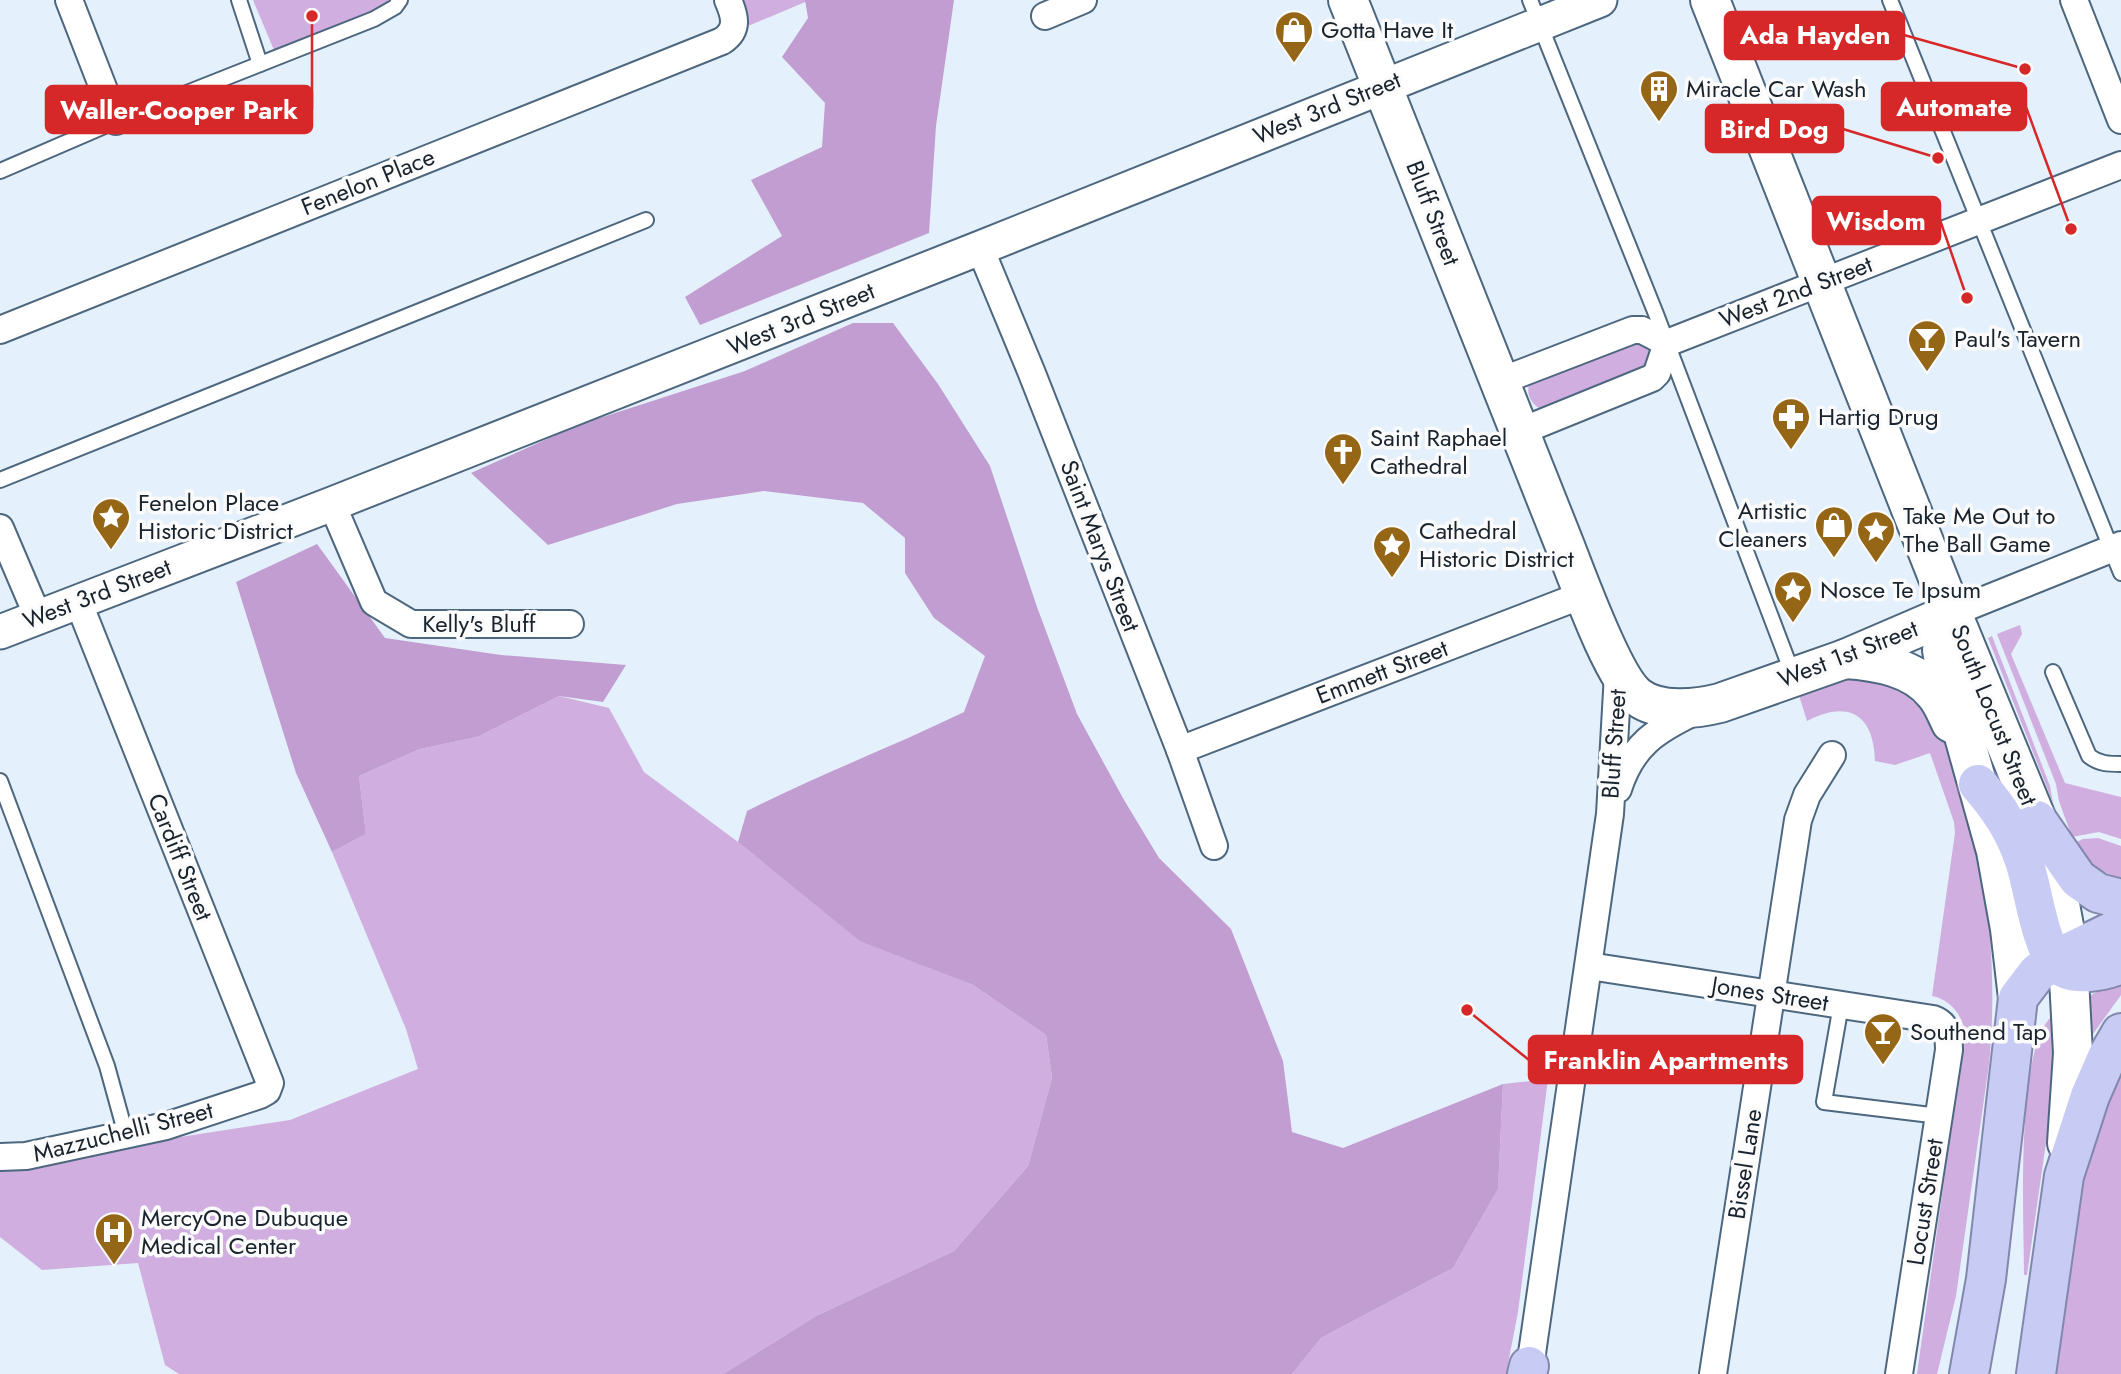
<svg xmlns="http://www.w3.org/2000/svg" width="2121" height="1374" font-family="Jost,sans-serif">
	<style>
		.green { fill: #d0aee0 }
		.forest { fill: #c19dd1 }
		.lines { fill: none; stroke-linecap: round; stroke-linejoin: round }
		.service-casing { stroke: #4d677f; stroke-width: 18 }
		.minor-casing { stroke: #4d677f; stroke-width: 30 }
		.tertiary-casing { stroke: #4d677f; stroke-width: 37 }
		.secondary-casing { stroke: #4d677f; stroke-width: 42 }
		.trunk-casing { stroke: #8288ac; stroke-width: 42 }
		.service { stroke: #fff; stroke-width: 14 }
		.minor { stroke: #fff; stroke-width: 26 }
		.tertiary { stroke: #fff; stroke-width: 33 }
		.secondary { stroke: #fff; stroke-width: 38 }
		.trunk { stroke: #c8cbf3; stroke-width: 38 }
		.labels { text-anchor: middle; stroke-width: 7; stroke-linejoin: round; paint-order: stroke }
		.poi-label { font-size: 24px; fill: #19232d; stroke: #fbfbfb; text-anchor: start }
		.street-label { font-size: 24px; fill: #19232d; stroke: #fbfbfb }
		.leader { fill: none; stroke: #d62828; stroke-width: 2.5 }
		.callout-dot { fill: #d62828; stroke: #fbfbfb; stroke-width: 2.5 }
		.callout { fill: #d62828; stroke: #d62828; stroke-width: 2.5 }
		.callout-label { font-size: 26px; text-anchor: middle; font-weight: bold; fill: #fff }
	</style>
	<rect width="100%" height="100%" fill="#e4f0fb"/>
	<g class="green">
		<polygon points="253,0 404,0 274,50"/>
		<polygon points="737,0 810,0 748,26"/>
		<path d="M1636,337L1654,348L1652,367L1541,409C1529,403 1525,391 1531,379Z"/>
		<polygon points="2020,625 2022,634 2011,654 2065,783 2121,797 2121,839 2099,832 2072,837 2059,801 2056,784 1997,634"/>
		<polygon points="1992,636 2050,786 2053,803 1988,638"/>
		<path d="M1883,675C1894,683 1923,699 1930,709C1937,718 1941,733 1946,743C1987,836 1999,964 1989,1064L1956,1296L1937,1374H1917L1965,1031C1961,1013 1949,999 1932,996L1955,833L1954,822L1930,753L1895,765L1875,761C1874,715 1849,699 1807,721L1798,692L1845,679Z"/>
		<polygon points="559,696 609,708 644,772 738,842 860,940 973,985 1046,1035 1052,1078 1028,1166 954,1251 816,1316 723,1374 179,1374 165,1365 138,1263 42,1270 0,1237 0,1161 33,1160 290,1120 418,1069 406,1029 332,852 366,834 359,776 420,749 477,737"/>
		<path d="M2098,838L2121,846V878C2100,873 2086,861 2074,843L2083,839Z"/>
		<polygon points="2121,979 2121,995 2093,1034 2090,1033 2091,995"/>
		<path d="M2052,1016L2056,1017L2055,1080L2027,1275H2024C2024,1224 2015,1048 2052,1016Z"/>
		<polygon points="2121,1064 2121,1374 2055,1374 2086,1166"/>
		<polygon points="1548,1079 1518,1312 1506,1374 1292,1374 1321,1338 1453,1268 1498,1189 1503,1084"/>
	</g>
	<g class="forest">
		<polygon points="805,0 954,0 936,126 929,233 700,325 685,297 782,236 751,180 822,147 825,103 782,57 808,18"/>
		<path d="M853,323H893L938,384L990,466L1037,607L1077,714L1124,800L1159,858L1231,929L1283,1061L1292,1132L1343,1148L1503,1084L1498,1189L1453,1268L1321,1338L1292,1374H723L816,1316L954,1251L1028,1166L1052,1078L1046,1035L973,985L860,941L738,842L747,811C818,775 892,747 964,712L985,656L934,618L905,573V538L863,503L764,491L677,504L548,545L471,473L578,425L745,371Z"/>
		<polygon points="317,544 385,638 501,655 626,665 603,702 559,696 477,737 420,749 359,776 366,834 332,852 296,773 236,582"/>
	</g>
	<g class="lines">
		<defs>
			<g id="service">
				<polyline points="239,0 260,64"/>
				<polyline points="1530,0 1656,314 1793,675"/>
				<polyline points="1890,0 2121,573"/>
				<polyline points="0,171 116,121 374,19 395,7 400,0"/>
				<polyline points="0,480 646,220"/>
				<path d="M2053,672L2089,756C2099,764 2109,764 2121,764"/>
				<polyline points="0,781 107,1066 126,1135"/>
				<polyline points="1841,1005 1824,1102 1939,1116"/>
			</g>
			<g id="minor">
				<polyline points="69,0 116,121"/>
				<polyline points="2074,0 2121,120"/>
				<polyline points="1045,16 1083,0"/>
				<polyline points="980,248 1031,371 1180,750 1214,846"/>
				<path d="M0,330L722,41C739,30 735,16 728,0"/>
				<polyline points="1498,382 1633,330 1642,330 1667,343 2121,165"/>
				<polyline points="1519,432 1652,378 1657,373 1667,343"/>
				<polyline points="332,504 374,602 411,624 570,624"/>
				<polyline points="0,528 38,617"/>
				<polyline points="1952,613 2121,545"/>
				<polyline points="1180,750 1585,594"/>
				<path d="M1618,789C1632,745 1656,730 1696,711"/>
				<path d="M1589,966L1933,1019C1947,1024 1949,1036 1949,1050L1899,1374"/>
				<polyline points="0,1157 26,1156 166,1126 260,1095 267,1091 270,1083 78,601"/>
				<polyline points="1529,1374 1610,814 1618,674"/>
				<polyline points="1713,1374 1798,820 1807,795 1832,755"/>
			</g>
			<polyline id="tertiary" points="0,632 332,504 980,248 1600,0"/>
			<g id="secondary">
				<path d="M1348,0C1420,178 1489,358 1561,536C1575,570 1612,678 1638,697C1659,713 1696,709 1720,703L1845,659L1952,613"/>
				<polyline points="1710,0 1952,613 2037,820 2058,894 2067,942 2073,1053 2067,1143"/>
				<polyline points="1952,615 1942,650 1945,668 1996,851 2010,929 2018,998"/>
				<path d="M1845,659C1876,661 1914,667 1935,694C1942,702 1946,713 1951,723"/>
			</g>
			<g id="trunk">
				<path d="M1978,784C1998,807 2013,829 2023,858C2033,885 2039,947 2059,965C2073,978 2105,971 2121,964"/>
				<polyline points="2037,820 2078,879 2098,893 2121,899"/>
				<polyline points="1527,1374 1529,1366"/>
				<polyline points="1969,1374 1986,1279 2018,998 2037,973 2055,959 2121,927"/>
				<polyline points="2036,1374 2064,1176 2090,1096 2107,1057 2121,1033"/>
			</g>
		</defs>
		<use href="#service" class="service-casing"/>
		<use href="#minor" class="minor-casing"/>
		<use href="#tertiary" class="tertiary-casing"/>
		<use href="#secondary" class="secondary-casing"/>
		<use href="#trunk" class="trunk-casing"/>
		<use href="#service" class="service"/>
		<use href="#minor" class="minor"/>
		<use href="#tertiary" class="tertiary"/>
		<use href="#secondary" class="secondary"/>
		<use href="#trunk" class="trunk"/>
	</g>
	<defs>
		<symbol id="shop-pin" viewBox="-11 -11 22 30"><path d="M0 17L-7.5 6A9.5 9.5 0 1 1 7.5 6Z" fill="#956615" stroke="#fbfbfb"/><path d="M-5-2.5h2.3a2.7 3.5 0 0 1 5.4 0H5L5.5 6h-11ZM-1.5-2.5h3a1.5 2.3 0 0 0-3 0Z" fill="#fff"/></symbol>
		<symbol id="building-pin" viewBox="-11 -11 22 30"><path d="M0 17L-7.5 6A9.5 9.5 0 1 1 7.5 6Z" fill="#956615" stroke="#fbfbfb"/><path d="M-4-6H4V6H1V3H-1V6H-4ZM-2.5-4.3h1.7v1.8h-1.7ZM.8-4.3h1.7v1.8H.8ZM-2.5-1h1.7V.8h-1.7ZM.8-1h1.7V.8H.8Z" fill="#fff"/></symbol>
		<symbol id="bar-pin" viewBox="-11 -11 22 30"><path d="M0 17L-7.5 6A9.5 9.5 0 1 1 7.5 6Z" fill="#956615" stroke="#fbfbfb"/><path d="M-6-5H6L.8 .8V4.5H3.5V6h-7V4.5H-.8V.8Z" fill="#fff"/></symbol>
		<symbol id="pharmacy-pin" viewBox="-11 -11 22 30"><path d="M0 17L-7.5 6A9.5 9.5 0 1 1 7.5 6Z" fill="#956615" stroke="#fbfbfb"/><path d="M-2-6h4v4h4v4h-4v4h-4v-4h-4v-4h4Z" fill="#fff"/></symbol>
		<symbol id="church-pin" viewBox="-11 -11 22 30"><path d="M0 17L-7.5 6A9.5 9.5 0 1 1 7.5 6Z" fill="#956615" stroke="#fbfbfb"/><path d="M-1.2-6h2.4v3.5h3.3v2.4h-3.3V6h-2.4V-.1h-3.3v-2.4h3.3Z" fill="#fff"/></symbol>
		<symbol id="sight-pin" viewBox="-11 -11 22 30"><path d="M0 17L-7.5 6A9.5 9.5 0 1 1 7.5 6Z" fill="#956615" stroke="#fbfbfb"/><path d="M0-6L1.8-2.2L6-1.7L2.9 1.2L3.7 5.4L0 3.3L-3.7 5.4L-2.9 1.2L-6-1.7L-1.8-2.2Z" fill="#fff"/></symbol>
		<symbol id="hospital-pin" viewBox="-11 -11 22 30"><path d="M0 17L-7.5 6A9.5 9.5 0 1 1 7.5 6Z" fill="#956615" stroke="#fbfbfb"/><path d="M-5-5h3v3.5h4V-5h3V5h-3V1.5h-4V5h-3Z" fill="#fff"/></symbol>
	</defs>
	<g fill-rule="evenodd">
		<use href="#shop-pin" x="1272" y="8" width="44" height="60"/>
		<use href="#building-pin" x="1637" y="67" width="44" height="60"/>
		<use href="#bar-pin" x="1905" y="317" width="44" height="60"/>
		<use href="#pharmacy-pin" x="1769" y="395" width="44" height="60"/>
		<use href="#church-pin" x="1321" y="430" width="44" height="60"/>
		<use href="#sight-pin" x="89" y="495" width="44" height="60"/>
		<use href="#shop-pin" x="1812" y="503" width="44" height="60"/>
		<use href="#sight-pin" x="1854" y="508" width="44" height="60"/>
		<use href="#sight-pin" x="1370" y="523" width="44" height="60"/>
		<use href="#sight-pin" x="1771" y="568" width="44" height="60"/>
		<use href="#bar-pin" x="1861" y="1010" width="44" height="60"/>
		<use href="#hospital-pin" x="92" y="1210" width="44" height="60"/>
	</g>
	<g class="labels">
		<g class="poi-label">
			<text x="1321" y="38">Gotta Have It</text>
			<text x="1686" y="97">Miracle Car Wash</text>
			<text x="1954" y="347">Paul's Tavern</text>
			<text x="1818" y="425">Hartig Drug</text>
			<text x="1370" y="446">Saint Raphael<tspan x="1370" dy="28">Cathedral</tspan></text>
			<text x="138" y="511">Fenelon Place<tspan x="138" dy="28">Historic District</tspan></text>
			<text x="1807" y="519" text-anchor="end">Artistic<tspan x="1807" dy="28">Cleaners</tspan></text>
			<text x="1903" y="524">Take Me Out to<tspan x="1903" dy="28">The Ball Game</tspan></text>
			<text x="1419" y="539">Cathedral<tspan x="1419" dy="28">Historic District</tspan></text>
			<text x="1820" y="598">Nosce Te Ipsum</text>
			<text x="1910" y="1040">Southend Tap</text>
			<text x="141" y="1226">MercyOne Dubuque<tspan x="141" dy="28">Medical Center</tspan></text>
		</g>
		<g class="street-label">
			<text transform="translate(1327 108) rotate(-22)" y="8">West 3rd Street</text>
			<text transform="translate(368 182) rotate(-22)" y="8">Fenelon Place</text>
			<text transform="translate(1433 213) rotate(69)" y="8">Bluff Street</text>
			<text transform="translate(1796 292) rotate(-21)" y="8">West 2nd Street</text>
			<text transform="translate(801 319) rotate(-22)" y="8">West 3rd Street</text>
			<text transform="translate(1100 546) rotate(69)" y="8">Saint Marys Street</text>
			<text transform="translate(97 594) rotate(-21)" y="8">West 3rd Street</text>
			<text x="479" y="632">Kelly's Bluff</text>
			<text transform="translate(1848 654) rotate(-21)" y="8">West 1st Street</text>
			<text transform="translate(1382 672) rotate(-21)" y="8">Emmett Street</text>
			<text transform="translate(1994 715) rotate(68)" y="8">South Locust Street</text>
			<text transform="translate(1614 744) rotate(-86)" y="8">Bluff Street</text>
			<text transform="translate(180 857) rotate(68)" y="8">Cardiff Street</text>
			<text transform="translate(1770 994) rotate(9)" y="8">Jones Street</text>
			<text transform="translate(123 1132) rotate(-14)" y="8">Mazzuchelli Street</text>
			<text transform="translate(1745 1164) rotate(-81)" y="8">Bissel Lane</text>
			<text transform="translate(1925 1202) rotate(-81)" y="8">Locust Street</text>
		</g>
	</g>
	<path class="leader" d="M2025 69L1904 35M2071 229L2026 107M312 16L312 109M1938 158L1843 129M1967 298L1940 220M1467 1010L1529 1060"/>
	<g class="callout-dot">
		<circle cx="2025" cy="69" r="7"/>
		<circle cx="2071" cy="229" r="7"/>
		<circle cx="312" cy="16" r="7"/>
		<circle cx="1938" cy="158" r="7"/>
		<circle cx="1967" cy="298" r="7"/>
		<circle cx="1467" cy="1010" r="7"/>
	</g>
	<g class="callout">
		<rect x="1725" y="12" width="179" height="47" rx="7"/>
		<rect x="1882" y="83" width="144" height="47" rx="7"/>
		<rect x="46" y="86" width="266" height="47" rx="7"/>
		<rect x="1706" y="105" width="137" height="47" rx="7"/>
		<rect x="1813" y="197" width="127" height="47" rx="7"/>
		<rect x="1529" y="1036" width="273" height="47" rx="7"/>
	</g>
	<g class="callout-label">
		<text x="1815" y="44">Ada Hayden</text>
		<text x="1954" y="116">Automate</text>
		<text x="179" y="119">Waller-Cooper Park</text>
		<text x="1774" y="138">Bird Dog</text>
		<text x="1876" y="230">Wisdom</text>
		<text x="1666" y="1069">Franklin Apartments</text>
	</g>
</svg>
